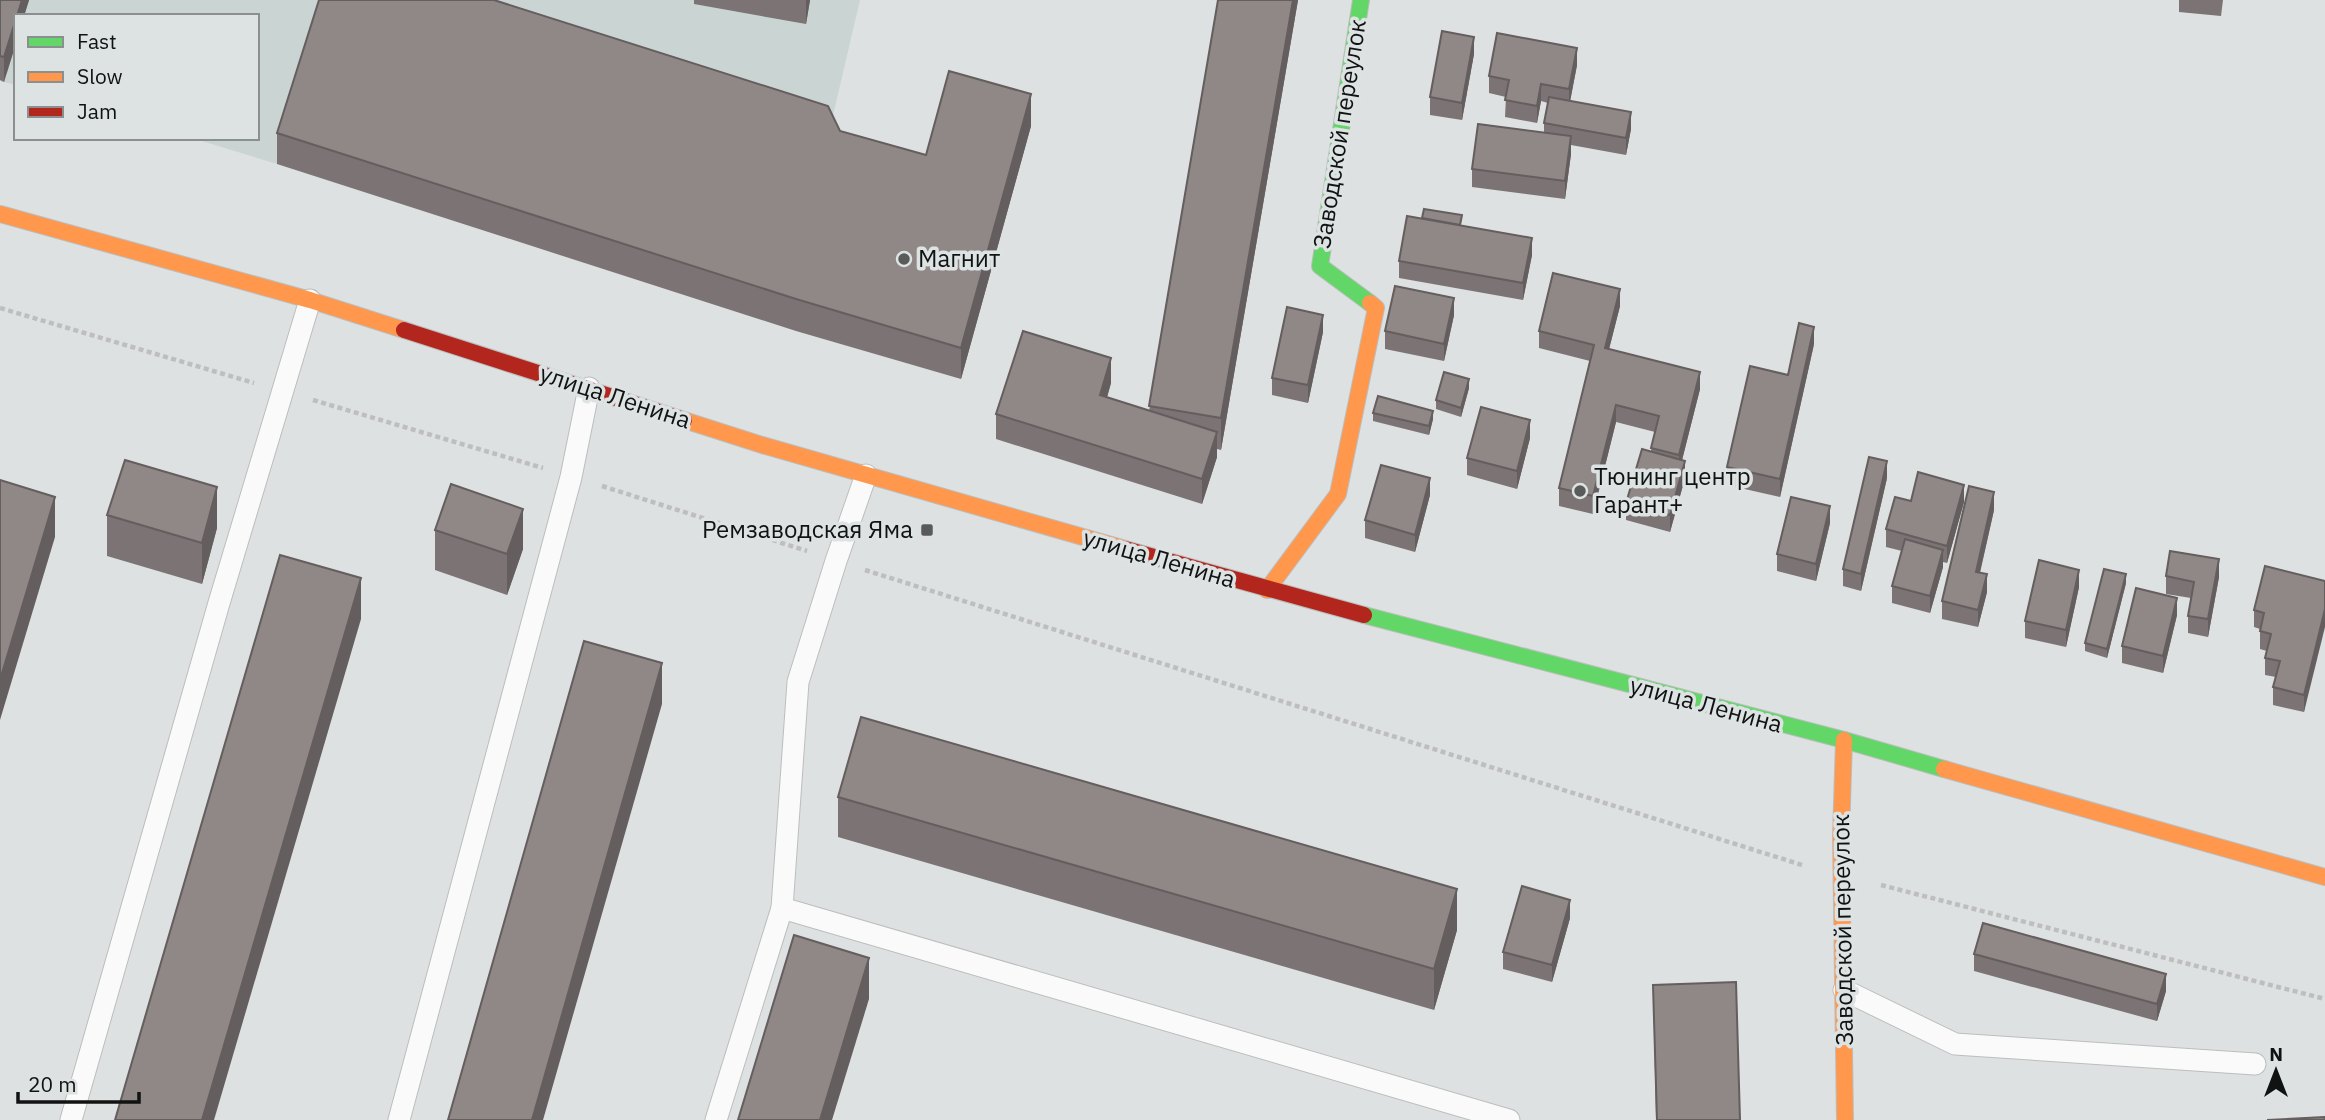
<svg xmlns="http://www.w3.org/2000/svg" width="2325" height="1120" font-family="'IBM Plex Sans',sans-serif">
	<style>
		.built { fill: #cad4d3 }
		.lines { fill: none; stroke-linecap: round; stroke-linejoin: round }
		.lane-casing { stroke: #bcbebe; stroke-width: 23 }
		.fast-casing { stroke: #bcbebe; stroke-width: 18 }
		.slow-casing { stroke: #bcbebe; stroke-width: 18 }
		.jam-casing { stroke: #bcbebe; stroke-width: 18 }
		.path { stroke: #bebebe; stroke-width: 4.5; stroke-dasharray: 5 3.5; stroke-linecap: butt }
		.lane { stroke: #fafafa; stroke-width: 21 }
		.fast { stroke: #63d668; stroke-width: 16 }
		.slow { stroke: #ff974d; stroke-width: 16 }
		.jam { stroke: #b3261e; stroke-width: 16 }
		.wall { fill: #7c7474 }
		.shaded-wall { fill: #655e5e }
		.building { fill: #908787; stroke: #655e5e; stroke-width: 2 }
		.poi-dot { fill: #595b5a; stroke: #dde2e2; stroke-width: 2.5 }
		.labels { text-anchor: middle; stroke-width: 7; stroke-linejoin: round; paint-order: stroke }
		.street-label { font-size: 24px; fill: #111312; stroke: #dde2e2 }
		.poi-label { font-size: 24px; fill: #111312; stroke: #dde2e2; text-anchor: start }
	</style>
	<rect width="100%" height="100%" fill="#dee1e1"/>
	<polygon class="built" points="0,0 860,0 828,137 277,164 192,138 257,138 257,16 16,16 16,85 0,81"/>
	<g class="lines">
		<defs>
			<g id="lane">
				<polyline points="866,475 836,561 798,682 782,908 1509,1120"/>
				<polyline points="1844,990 1955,1044 2255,1064"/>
				<polyline points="71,1120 219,603 310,300"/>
				<polyline points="399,1120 571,477 589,388"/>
				<polyline points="716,1120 782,908"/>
			</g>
			<g id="fast">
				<polyline points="1361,0 1320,266 1370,303"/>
				<polyline points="1364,615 1844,740 1944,769"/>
			</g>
			<g id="slow">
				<polyline points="0,214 310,300 404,330"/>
				<polyline points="684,420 762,445 1125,549"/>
				<polyline points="1267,590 1338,494 1376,308 1370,303"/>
				<polyline points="1844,740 1841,836 1845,1120"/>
				<polyline points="1944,769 2325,877"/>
			</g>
			<g id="jam">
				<polyline points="404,330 684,420"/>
				<polyline points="1125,549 1364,615"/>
			</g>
		</defs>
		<use href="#lane" class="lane-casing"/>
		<use href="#fast" class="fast-casing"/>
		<use href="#slow" class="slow-casing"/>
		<use href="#jam" class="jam-casing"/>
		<g class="path">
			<polyline points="0,308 254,383"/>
			<polyline points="313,400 543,468"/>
			<polyline points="602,486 807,551"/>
			<polyline points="865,570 1802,865"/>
			<polyline points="1881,885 2325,999"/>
		</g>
		<use href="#lane" class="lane"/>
		<use href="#fast" class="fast"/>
		<use href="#slow" class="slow"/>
		<use href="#jam" class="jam"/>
	</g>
	<g class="wall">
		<polygon points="0,0 29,0 24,16 16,16 4,82 0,80"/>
		<polygon points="694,0 810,0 806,24 694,4"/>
		<polygon points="1218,0 1298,0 1221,450 1217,449 1217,457 1202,504 996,439 996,414 1111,383 1107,398 1149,411"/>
		<polygon points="2179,0 2223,0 2221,16 2179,12"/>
		<polygon points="1474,54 1462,120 1430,115 1430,97"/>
		<polygon points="1577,65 1570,101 1631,129 1626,155 1571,145 1571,154 1565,199 1472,187 1472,169 1544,133 1544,123 1548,103 1541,101 1537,123 1505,117 1506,97 1489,93 1489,76"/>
		<polygon points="1031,126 961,379 796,331 277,164 277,133 840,131 926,155"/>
		<polygon points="1462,226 1532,255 1523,300 1399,278 1399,261"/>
		<polygon points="1620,306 1609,349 1700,389 1682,460 1685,478 1670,532 1626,520 1626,503 1651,451 1655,432 1616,422 1593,514 1559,506 1559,488 1590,361 1539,348 1539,331"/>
		<polygon points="1454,315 1444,361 1385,349 1385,331"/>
		<polygon points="1323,332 1308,403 1272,395 1272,378"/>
		<polygon points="1814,344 1780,497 1727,485 1727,467 1788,375"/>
		<polygon points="1469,388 1461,417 1436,409 1436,400"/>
		<polygon points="1373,413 1433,419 1429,435 1373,421"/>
		<polygon points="1530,438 1517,489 1467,475 1467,458"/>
		<polygon points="1887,478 1861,591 1843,586 1843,569"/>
		<polygon points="1430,495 1415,552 1365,538 1365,520"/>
		<polygon points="1911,501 1964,502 1947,563 1943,562 1943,567 1930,613 1892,603 1892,586 1902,551 1886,547 1886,529"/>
		<polygon points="1994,510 1980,573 1987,592 1978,627 1942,619 1942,601"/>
		<polygon points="107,515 217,528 202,584 107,556"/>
		<polygon points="1830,523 1816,581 1777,571 1777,554"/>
		<polygon points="435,530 523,549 507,595 435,570"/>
		<polygon points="2166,576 2219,577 2208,637 2188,633 2188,616 2191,598 2166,594"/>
		<polygon points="2325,581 2304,712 2273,705 2273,687 2276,677 2265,675 2265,658 2267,651 2260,649 2260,629 2254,627 2254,610"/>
		<polygon points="2126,583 2107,658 2085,651 2085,643"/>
		<polygon points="2079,587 2066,647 2025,638 2025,621"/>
		<polygon points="2177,615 2163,673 2122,663 2122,646"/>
		<polygon points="838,797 1457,930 1434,1010 838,837"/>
		<polygon points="1570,918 1552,982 1503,969 1503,952"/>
		<polygon points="1974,954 2166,991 2157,1021 1974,971"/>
		<polygon points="1653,985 1740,1120 1656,1120"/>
	</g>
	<g class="shaded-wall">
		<polygon points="22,0 29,0 24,16 17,16"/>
		<polygon points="806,0 810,0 806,24"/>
		<polygon points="1293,0 1298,0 1221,450 1221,418"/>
		<polygon points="16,19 16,44 4,82 4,57"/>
		<polygon points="1474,37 1474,54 1462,120 1462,103"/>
		<polygon points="1577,48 1577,65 1569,107 1569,89"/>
		<polygon points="1541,84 1541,101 1537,123 1537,106"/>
		<polygon points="1031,94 1031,126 961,379 961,348"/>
		<polygon points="1631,112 1631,129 1626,155 1626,138"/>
		<polygon points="1571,136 1571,154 1565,199 1565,181"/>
		<polygon points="1532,238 1532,255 1523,300 1523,283"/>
		<polygon points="1620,289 1620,306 1605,365 1605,348"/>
		<polygon points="1454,298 1454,315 1444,361 1444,344"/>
		<polygon points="1323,315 1323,332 1308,403 1308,385"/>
		<polygon points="1814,327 1814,344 1780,497 1780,479"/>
		<polygon points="1111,358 1111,383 1100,420 1100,395"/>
		<polygon points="1700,372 1700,389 1679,472 1679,455"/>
		<polygon points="1469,379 1469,388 1461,417 1461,408"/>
		<polygon points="1616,405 1616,422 1593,514 1593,496"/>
		<polygon points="1433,411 1433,419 1429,435 1429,426"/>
		<polygon points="1530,420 1530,438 1517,489 1517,471"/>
		<polygon points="1217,432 1217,457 1202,504 1202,479"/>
		<polygon points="1685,461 1685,478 1670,532 1670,515"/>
		<polygon points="1887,461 1887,478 1861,591 1861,574"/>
		<polygon points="1430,478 1430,495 1415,552 1415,535"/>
		<polygon points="1964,485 1964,502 1947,563 1947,546"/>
		<polygon points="217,487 217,528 202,584 202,543"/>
		<polygon points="1994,492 1994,510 1976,589 1976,572"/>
		<polygon points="55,497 55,537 0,720 0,680"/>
		<polygon points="1830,506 1830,523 1816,581 1816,564"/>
		<polygon points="523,509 523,549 507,595 507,554"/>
		<polygon points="1943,550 1943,567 1930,613 1930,596"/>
		<polygon points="2219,559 2219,577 2208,637 2208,619"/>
		<polygon points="2079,570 2079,587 2066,647 2066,630"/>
		<polygon points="1987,574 1987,592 1978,627 1978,610"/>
		<polygon points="2126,574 2126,583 2107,658 2107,649"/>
		<polygon points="361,578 361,619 214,1120 202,1120"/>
		<polygon points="2177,598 2177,615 2163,673 2163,656"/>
		<polygon points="2325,609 2325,627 2304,712 2304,695"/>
		<polygon points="662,663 662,704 543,1120 532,1120"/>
		<polygon points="1457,889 1457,930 1434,1010 1434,969"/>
		<polygon points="1570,900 1570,918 1552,982 1552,965"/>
		<polygon points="869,958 869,999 832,1120 820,1120"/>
		<polygon points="2166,974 2166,991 2157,1021 2157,1004"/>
	</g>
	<g class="building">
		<polygon points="0,0 22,0 17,16 16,16 16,19 4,57 0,56"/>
		<polygon points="319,0 494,0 828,106 840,131 926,155 949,71 1031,94 961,348 796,299 277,133"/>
		<polygon points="1218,0 1293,0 1221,418 1149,406"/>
		<polygon points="1442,31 1474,37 1462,103 1430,97"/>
		<polygon points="1497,33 1577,48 1569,89 1541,84 1537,106 1505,100 1509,80 1489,76"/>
		<polygon points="1549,97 1631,112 1626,138 1544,123"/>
		<polygon points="1478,124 1571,136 1565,181 1472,169"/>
		<polygon points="1424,209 1462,215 1460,225 1422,218"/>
		<polygon points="1407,216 1532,238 1523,283 1399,261"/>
		<polygon points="1553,273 1620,289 1605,348 1700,372 1679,455 1651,448 1659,416 1616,405 1593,496 1559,488 1594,345 1539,331"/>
		<polygon points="1395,286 1454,298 1444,344 1385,331"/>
		<polygon points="1287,307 1323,315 1308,385 1272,378"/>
		<polygon points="1799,323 1814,327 1780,479 1727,467 1750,366 1788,375"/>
		<polygon points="1023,331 1111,358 1100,395 1217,432 1202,479 996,414"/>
		<polygon points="1444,372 1469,379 1461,408 1436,400"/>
		<polygon points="1378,396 1433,411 1429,426 1373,413"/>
		<polygon points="1481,407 1530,420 1517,471 1467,458"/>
		<polygon points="1642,449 1685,461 1670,515 1626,503"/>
		<polygon points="1869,457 1887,461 1861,574 1843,569"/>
		<polygon points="125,460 217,487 202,543 107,515"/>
		<polygon points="1381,465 1430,478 1415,535 1365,520"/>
		<polygon points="1918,472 1964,485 1947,546 1886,529 1895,497 1911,501"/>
		<polygon points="0,480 55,497 0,680"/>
		<polygon points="451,484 523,509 507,554 435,530"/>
		<polygon points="1969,486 1994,492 1976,572 1987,574 1978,610 1942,601"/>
		<polygon points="1791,497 1830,506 1816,564 1777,554"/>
		<polygon points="1905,539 1943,550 1930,596 1892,586"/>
		<polygon points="2170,551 2219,559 2208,619 2188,616 2194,582 2166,576"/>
		<polygon points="280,555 361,578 202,1120 115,1120"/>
		<polygon points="2039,560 2079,570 2066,630 2025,621"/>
		<polygon points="2265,566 2325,581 2325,609 2304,695 2273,687 2280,661 2265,658 2271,634 2260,631 2264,613 2254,610"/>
		<polygon points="2104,569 2126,574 2107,649 2085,643"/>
		<polygon points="2136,588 2177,598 2163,656 2122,646"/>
		<polygon points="584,641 662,663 532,1120 448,1120"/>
		<polygon points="861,717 1457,889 1434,969 838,797"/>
		<polygon points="1522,886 1570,900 1552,965 1503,952"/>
		<polygon points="1983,923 2166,974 2157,1004 1974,954"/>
		<polygon points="794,935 869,958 820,1120 738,1120"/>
		<polygon points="1736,982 1740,1120 1657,1120 1653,985"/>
		<polygon points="2325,1117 2325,1120 2267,1120"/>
	</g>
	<g class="poi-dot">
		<circle cx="904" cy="259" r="7"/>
		<circle cx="1580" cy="491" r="7"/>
		<rect x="920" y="523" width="14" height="14" rx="3.5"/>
	</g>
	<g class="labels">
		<g class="street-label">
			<text transform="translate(1340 134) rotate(-81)" y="8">Заводской переулок</text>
			<text transform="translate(615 397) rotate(18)" y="8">улица Ленина</text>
			<text transform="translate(1159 559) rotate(16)" y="8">улица Ленина</text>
			<text transform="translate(1706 705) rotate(15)" y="8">улица Ленина</text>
			<text transform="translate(1843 930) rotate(-91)" y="8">Заводской переулок</text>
		</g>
		<g class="poi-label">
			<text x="918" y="267">Магнит</text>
			<text x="1594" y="485">Тюнинг центр<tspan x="1594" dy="28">Гарант+</tspan></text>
			<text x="913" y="538" text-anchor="end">Ремзаводская Яма</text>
		</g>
	</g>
	<rect x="14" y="14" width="245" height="126" fill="#dde2e2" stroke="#8b8f8f" stroke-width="2"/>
	<rect x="28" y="37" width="35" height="10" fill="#63d668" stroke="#8b8f8f" stroke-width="2"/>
	<text x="77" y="49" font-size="21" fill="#111312">Fast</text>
	<rect x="28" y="72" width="35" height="10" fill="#ff974d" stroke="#8b8f8f" stroke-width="2"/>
	<text x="77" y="84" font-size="21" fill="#111312">Slow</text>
	<rect x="28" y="107" width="35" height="10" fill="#b3261e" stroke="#8b8f8f" stroke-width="2"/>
	<text x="77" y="119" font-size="21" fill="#111312">Jam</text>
	<g transform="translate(2276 1071)" stroke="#dde2e2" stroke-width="5" paint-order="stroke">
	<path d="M0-5L12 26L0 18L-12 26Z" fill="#111312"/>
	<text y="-10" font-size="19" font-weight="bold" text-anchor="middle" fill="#111312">N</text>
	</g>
	<path d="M18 1092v10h121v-10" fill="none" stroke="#111312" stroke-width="3.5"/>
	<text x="28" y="1092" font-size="21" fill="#111312" stroke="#dde2e2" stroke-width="5" paint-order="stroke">20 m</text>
</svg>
